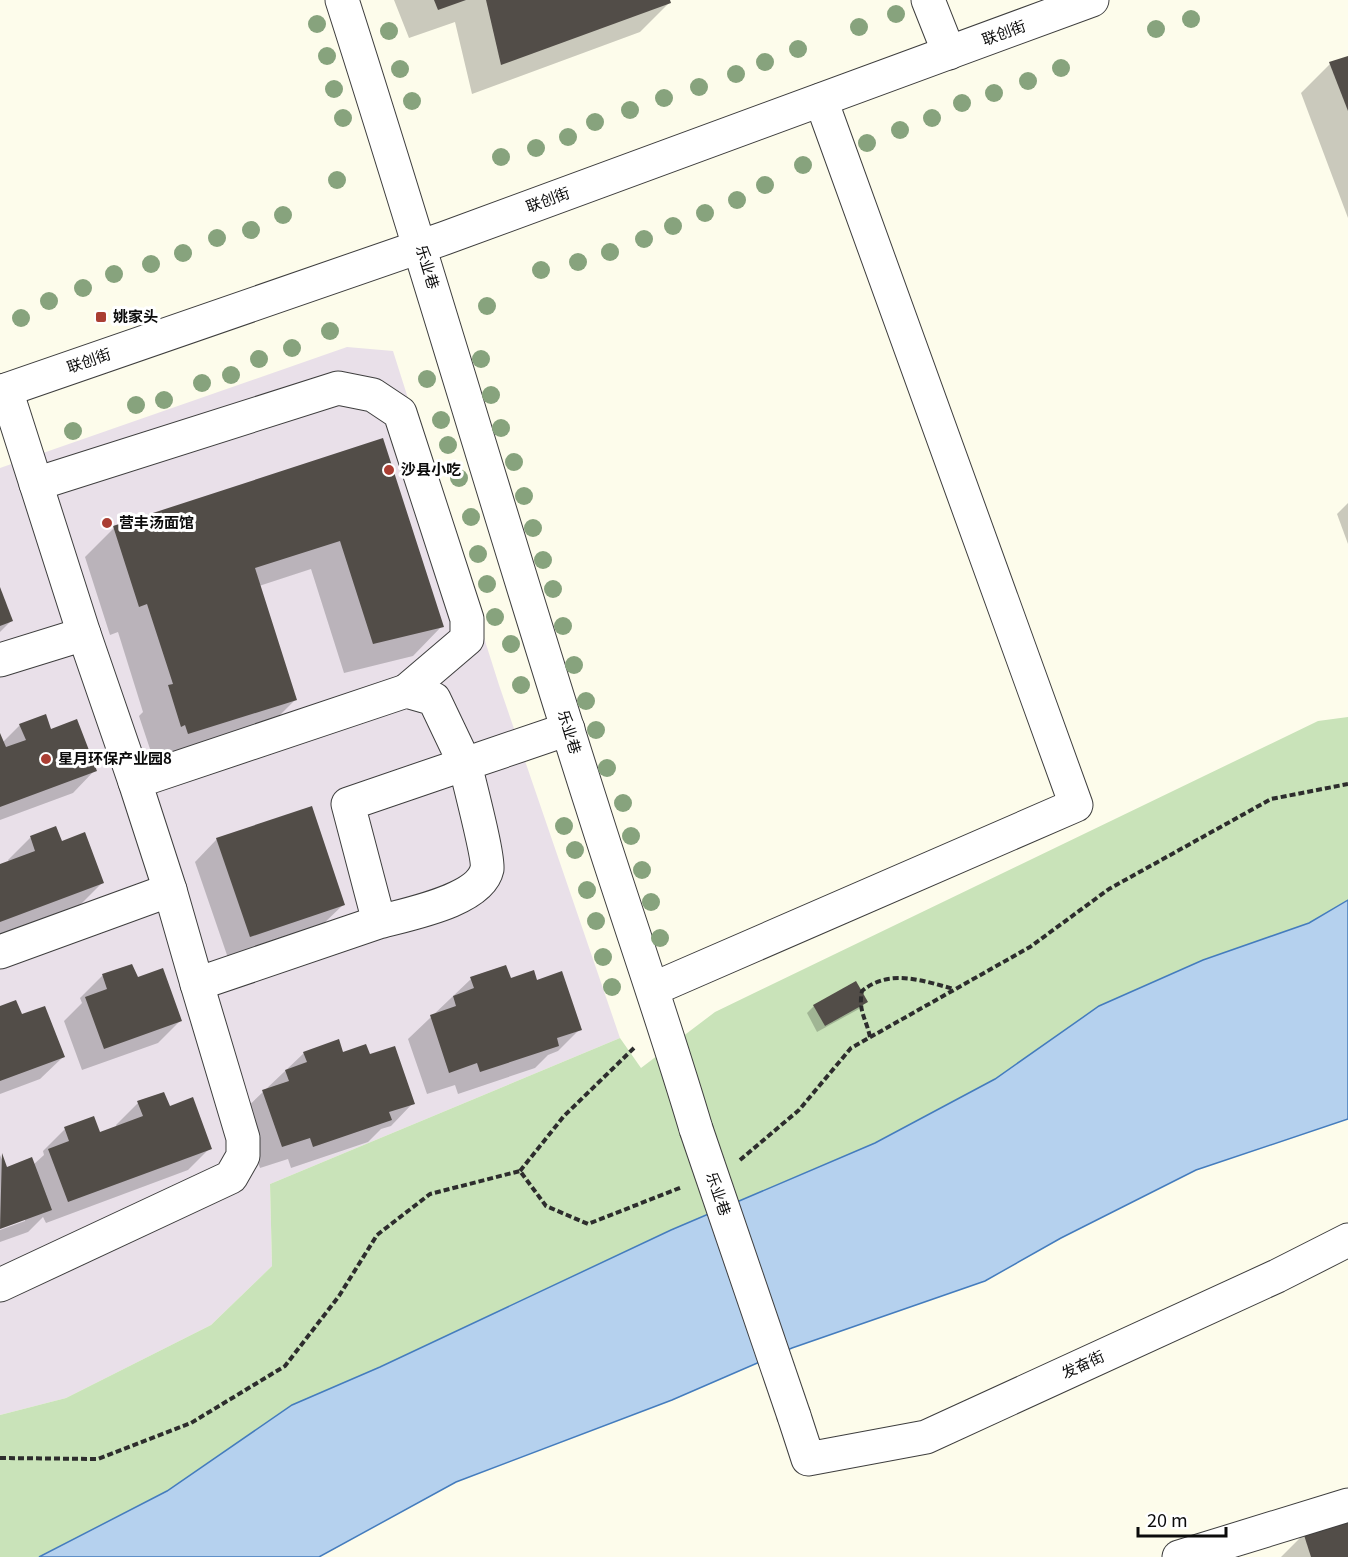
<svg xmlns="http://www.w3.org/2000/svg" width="1348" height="1557" font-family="Georgia,'Noto Sans SC',serif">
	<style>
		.industrial { fill: #e9e0e9 }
		.green { fill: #c9e3b9 }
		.water { fill: #b5d1ee; stroke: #447cbd; stroke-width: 1.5 }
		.shadow { fill: #0003 }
		.building { fill: #524d48 }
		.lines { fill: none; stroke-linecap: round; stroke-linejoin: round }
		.minor-casing { stroke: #3e3e3e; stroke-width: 35 }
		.path { stroke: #2d2d2d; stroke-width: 4; stroke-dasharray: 6 3; stroke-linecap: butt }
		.minor { stroke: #fff; stroke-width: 33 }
		.minor-bridge-casing { stroke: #3e3e3e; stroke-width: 35; stroke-linecap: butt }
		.minor-bridge { stroke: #fff; stroke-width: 33 }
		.tree { fill: #87a37d }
		.poi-dot { fill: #aa3e33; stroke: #fff; stroke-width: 2 }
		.labels { text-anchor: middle; stroke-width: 6; stroke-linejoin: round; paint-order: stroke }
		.street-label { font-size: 15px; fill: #0b0b0b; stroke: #fff }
		.poi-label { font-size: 15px; font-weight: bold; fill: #0b0b0b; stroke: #fff; text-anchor: start }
	</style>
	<rect width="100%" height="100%" fill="#fdfceb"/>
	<polygon class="industrial" points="347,347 393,351 499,685 620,1038 270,1184 272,1266 211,1325 66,1398 0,1415 0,468"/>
	<polygon class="green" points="1348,717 1348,900 1309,923 1203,960 1099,1006 995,1079 875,1143 671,1230 380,1367 292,1405 167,1491 39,1557 0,1557 0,1415 66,1398 211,1325 272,1266 270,1184 620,1038 641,1068 715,1012 1318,721"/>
	<polygon class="water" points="1348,900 1348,1119 1196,1170 1061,1238 985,1281 792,1348 672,1400 456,1482 319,1557 39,1557 167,1491 292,1405 380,1367 671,1230 875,1143 995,1079 1099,1006 1203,960 1309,923"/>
	<g class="shadow">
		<polygon points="394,0 668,0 669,3 640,32 472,94 455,22 409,38"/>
		<polygon points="1348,57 1348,218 1301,93 1330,64"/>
		<polygon points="382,440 442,626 413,656 344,673 311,569 259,586 295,700 266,729 159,763 156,753 152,755 139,716 143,712 118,632 110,635 85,557 114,528"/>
		<polygon points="1348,503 1348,544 1337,514"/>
		<polygon points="0,590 11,621 0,632"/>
		<polygon points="20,725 95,770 73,793 0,820 0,736 3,742"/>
		<polygon points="56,828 61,843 102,883 80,905 0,935 0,866 9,862 8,860 30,838"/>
		<polygon points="217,839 344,904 321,926 228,958 195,862"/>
		<polygon points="132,966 137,979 181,1020 158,1043 82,1070 64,1021 82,1003 80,998 102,976"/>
		<polygon points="471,979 536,982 580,1029 558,1051 548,1055 535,1068 458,1094 455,1085 427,1094 408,1039"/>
		<polygon points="866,1002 859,1009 817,1032 807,1013 814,1006"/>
		<polygon points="0,1008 21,1016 63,1057 40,1079 0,1094"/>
		<polygon points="304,1053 369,1056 413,1103 391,1126 381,1129 368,1142 291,1168 288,1159 260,1168 241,1113"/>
		<polygon points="138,1103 210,1148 188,1170 46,1223 43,1217 28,1232 0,1242 0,1230 25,1221 25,1218 0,1227 0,1155 6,1169 33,1165 44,1155 43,1151 65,1129 99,1134 117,1128 116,1125"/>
		<polygon points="1304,1534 1348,1557 1281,1557"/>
	</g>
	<g class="building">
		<polygon points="434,0 466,0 438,10"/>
		<polygon points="486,0 670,0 671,3 501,65"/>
		<polygon points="1348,56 1348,111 1329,62"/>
		<polygon points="383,438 444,627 373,644 340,541 255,568 297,700 188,734 185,725 181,727 168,685 173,684 147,604 139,607 113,526"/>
		<polygon points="0,587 13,621 0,626"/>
		<polygon points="46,714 51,729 77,719 97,771 0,807 0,733 6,747 26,740 19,724"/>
		<polygon points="312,806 345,905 250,937 216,838"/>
		<polygon points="56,826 62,841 85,832 104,883 0,922 0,864 35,851 30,836"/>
		<polygon points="132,964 138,977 163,968 182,1021 104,1049 85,997 107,989 102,974"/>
		<polygon points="506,965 511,978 534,970 537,980 562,971 582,1030 557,1038 559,1046 480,1072 477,1063 449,1073 430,1015 456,1006 453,996 474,988 470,977"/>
		<polygon points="856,981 868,1002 825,1026 813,1005"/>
		<polygon points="16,1000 22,1014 45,1006 65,1057 0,1081 0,1006"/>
		<polygon points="339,1039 343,1052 366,1044 370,1054 395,1046 415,1104 389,1112 392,1120 313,1147 310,1138 282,1147 262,1090 289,1081 285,1070 307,1062 303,1052"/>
		<polygon points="164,1092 170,1106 193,1097 212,1149 68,1202 48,1149 69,1141 64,1127 94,1116 100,1132 143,1116 137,1101"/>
		<polygon points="2,1153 7,1167 32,1157 52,1210 0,1229"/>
		<polygon points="1348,1518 1348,1557 1311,1557 1303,1532"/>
	</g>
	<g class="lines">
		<defs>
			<g id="minor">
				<path d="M342,0C428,268 506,538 592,806C626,914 664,1021 696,1129"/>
				<polyline points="928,0 949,53"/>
				<polyline points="6,390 84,634"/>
				<polyline points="0,392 445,238 1092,0"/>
				<polyline points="36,484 338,388 373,395 400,413 467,619 467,639 406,691"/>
				<polyline points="0,660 84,634 135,782"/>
				<path d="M379,922C407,914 480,901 487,869C489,857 469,782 465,764L348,804L379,922L197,984L170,890L135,782L406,691L434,699L465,764L568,729"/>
				<polyline points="0,952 170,890"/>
				<polyline points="653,989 1076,805 821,100"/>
				<polyline points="0,1285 231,1177 243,1156 243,1138 197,984"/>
				<polyline points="794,1416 808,1459 926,1437 1277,1276 1348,1240"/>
				<polyline points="1179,1557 1348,1505"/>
			</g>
		</defs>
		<use href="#minor" class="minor-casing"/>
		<g class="path">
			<path d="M870,1037C866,1018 858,1011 862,991C890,968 923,981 954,989"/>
			<polyline points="740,1160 799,1110 851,1048 1030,947 1109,889 1271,799 1348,784"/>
			<polyline points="520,1171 564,1116 636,1046"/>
			<polyline points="0,1458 98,1459 191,1423 285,1366 339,1296 377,1235 430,1194 520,1171 546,1206 588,1224 682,1187"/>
		</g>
		<use href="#minor" class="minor"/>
		<defs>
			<polyline id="minor-bridge" points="696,1129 794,1416"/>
		</defs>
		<use href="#minor-bridge" class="minor-bridge-casing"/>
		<use href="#minor-bridge" class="minor-bridge"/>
	</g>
	<g class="tree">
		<circle cx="896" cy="14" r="9"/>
		<circle cx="1191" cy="19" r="9"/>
		<circle cx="317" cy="24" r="9"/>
		<circle cx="859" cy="27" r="9"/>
		<circle cx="1156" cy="29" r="9"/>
		<circle cx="389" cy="31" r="9"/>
		<circle cx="798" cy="49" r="9"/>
		<circle cx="327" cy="56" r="9"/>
		<circle cx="765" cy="62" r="9"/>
		<circle cx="1061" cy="68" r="9"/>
		<circle cx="400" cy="69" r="9"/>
		<circle cx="736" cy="74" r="9"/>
		<circle cx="1028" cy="81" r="9"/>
		<circle cx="699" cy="87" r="9"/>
		<circle cx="334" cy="89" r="9"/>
		<circle cx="994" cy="93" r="9"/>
		<circle cx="664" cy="98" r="9"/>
		<circle cx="412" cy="101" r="9"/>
		<circle cx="962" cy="103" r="9"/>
		<circle cx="630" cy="110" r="9"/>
		<circle cx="343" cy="118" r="9"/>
		<circle cx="932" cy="118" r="9"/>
		<circle cx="595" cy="122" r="9"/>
		<circle cx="900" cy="130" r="9"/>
		<circle cx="568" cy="137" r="9"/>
		<circle cx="867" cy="143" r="9"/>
		<circle cx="536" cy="148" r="9"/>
		<circle cx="501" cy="157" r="9"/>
		<circle cx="803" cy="165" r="9"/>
		<circle cx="337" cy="180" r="9"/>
		<circle cx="765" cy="185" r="9"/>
		<circle cx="737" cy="200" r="9"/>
		<circle cx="705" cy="213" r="9"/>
		<circle cx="283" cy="215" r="9"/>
		<circle cx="673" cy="226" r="9"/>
		<circle cx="251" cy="230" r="9"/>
		<circle cx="217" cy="238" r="9"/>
		<circle cx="644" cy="239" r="9"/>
		<circle cx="610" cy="252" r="9"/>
		<circle cx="183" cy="253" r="9"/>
		<circle cx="578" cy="262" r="9"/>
		<circle cx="151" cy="264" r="9"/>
		<circle cx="541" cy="270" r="9"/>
		<circle cx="114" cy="274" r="9"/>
		<circle cx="83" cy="288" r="9"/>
		<circle cx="49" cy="301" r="9"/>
		<circle cx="487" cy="306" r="9"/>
		<circle cx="21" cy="318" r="9"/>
		<circle cx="330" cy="331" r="9"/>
		<circle cx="292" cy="348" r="9"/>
		<circle cx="259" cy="359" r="9"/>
		<circle cx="481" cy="359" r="9"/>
		<circle cx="231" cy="375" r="9"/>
		<circle cx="427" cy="379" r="9"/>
		<circle cx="202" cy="383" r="9"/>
		<circle cx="491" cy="395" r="9"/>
		<circle cx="164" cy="400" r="9"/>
		<circle cx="136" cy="405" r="9"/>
		<circle cx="441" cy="420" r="9"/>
		<circle cx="501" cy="428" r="9"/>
		<circle cx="73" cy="431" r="9"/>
		<circle cx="448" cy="445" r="9"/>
		<circle cx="514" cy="462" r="9"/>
		<circle cx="459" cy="478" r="9"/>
		<circle cx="524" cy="496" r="9"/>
		<circle cx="471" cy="517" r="9"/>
		<circle cx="533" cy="528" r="9"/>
		<circle cx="478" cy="554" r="9"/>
		<circle cx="543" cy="560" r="9"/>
		<circle cx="487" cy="584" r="9"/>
		<circle cx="553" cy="589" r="9"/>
		<circle cx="495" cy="617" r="9"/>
		<circle cx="563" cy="626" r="9"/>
		<circle cx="511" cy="644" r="9"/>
		<circle cx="574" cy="665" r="9"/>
		<circle cx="521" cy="685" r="9"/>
		<circle cx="586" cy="701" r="9"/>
		<circle cx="596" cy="730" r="9"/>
		<circle cx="607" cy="768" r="9"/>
		<circle cx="623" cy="803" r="9"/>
		<circle cx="564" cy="826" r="9"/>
		<circle cx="631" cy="836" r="9"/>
		<circle cx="575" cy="850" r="9"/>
		<circle cx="642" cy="870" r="9"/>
		<circle cx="587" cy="890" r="9"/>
		<circle cx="651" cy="902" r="9"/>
		<circle cx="596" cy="921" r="9"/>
		<circle cx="660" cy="938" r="9"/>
		<circle cx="603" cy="957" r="9"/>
		<circle cx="612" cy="987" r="9"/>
	</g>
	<g class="poi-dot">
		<rect x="95" y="311" width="12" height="12" rx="3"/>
		<circle cx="389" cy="470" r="6"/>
		<circle cx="107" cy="523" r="6"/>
		<circle cx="46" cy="759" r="6"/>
	</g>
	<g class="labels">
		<g class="street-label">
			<text transform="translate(1004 33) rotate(-20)" y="5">联创街</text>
			<text transform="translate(548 200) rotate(-20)" y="5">联创街</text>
			<text transform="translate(427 267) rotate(73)" y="5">乐业巷</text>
			<text transform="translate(89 361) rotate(-19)" y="5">联创街</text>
			<text transform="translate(569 732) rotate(73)" y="5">乐业巷</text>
			<text transform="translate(718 1194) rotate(71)" y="5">乐业巷</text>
			<text transform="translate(1083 1365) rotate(-25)" y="5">发奋街</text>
		</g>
		<g class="poi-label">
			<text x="113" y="322">姚家头</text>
			<text x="401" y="475">沙县小吃</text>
			<text x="119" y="528">营丰汤面馆</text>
			<text x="58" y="764">星月环保产业园8</text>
		</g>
	</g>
	<path d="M1138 1527v9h88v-9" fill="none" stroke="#0b0b0b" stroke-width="3"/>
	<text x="1147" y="1527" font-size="18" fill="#0b0b0b" stroke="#ffffff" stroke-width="4.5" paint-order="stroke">20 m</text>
</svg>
